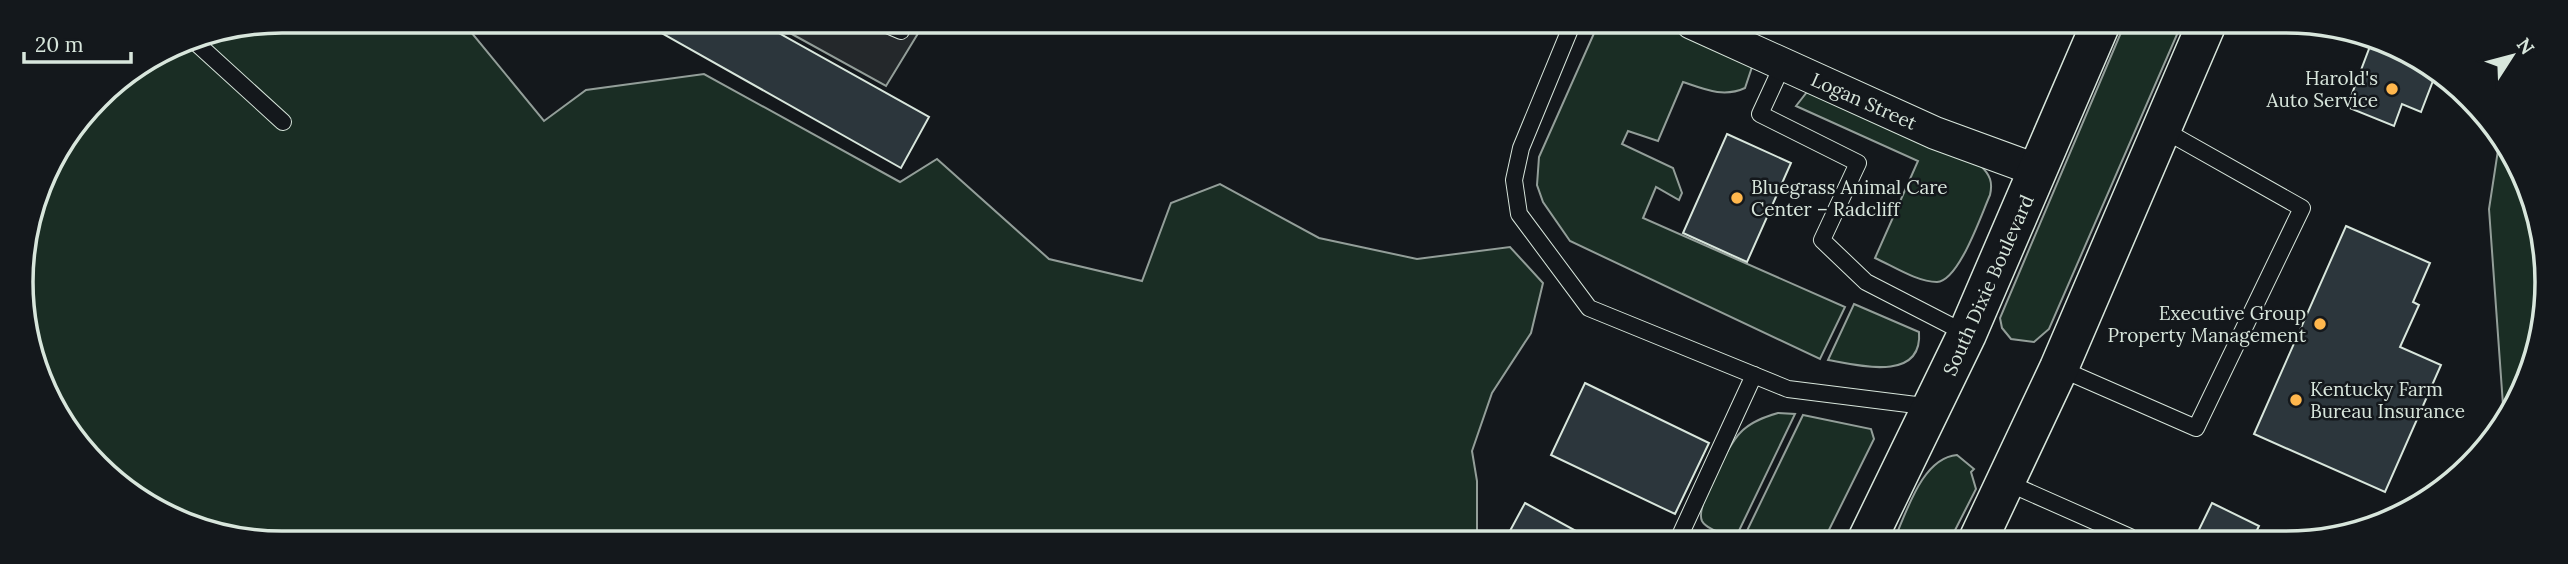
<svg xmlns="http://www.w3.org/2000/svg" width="2568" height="564" font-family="Lora,serif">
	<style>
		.green { fill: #1a2d24; stroke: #939e99; stroke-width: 2 }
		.parking { fill: #24282b; stroke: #939e99; stroke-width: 2 }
		.building { fill: #2c363c; stroke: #d8e6dc; stroke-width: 2 }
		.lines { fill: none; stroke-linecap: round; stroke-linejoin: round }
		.lane-casing { stroke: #d8e6dc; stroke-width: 18 }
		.street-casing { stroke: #d8e6dc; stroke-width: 34 }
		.highway-casing { stroke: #d8e6dc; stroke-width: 41 }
		.lane { stroke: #14181c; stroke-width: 16 }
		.street { stroke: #14181c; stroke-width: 32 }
		.highway { stroke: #14181c; stroke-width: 38 }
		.poi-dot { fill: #ffb74d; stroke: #14181c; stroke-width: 2.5 }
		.labels { text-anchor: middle; stroke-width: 5; stroke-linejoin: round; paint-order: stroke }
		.poi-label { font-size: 19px; fill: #d8e6dc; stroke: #14181c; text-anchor: end }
		.street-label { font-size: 19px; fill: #d8e6dc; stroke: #14181c }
		.rim { fill: none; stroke: #d8e6dc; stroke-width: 3.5 }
	</style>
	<rect width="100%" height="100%" fill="#14181c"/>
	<g class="green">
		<polygon points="282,21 462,21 544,121 586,90 704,74 900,182 937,159 1049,259 1142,281 1171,203 1220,184 1319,238 1417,259 1510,247 1543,283 1531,333 1492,393 1472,451 1477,481 1477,542 248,541 166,516 86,454 35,366 22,265 41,182 98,97 182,41"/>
		<path d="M1599,22H1668L1736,53L1752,67L1745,88C1723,98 1704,89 1683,82L1658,141L1628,131L1622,144L1673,168L1682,193L1679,200L1656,187L1643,218L1845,307L1820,359L1570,241L1543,202L1537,185L1539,157Z"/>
		<polygon points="2125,23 2182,23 2049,329 2034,342 2011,339 2002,328 2000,318"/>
		<path d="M1807,92L1981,166C1990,175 1993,182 1990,195C1981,215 1959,281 1937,282C1917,282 1893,266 1875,258L1918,161L1796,106Z"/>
		<polygon points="2500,137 2538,214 2545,316 2520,397 2504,419 2489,209"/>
		<path d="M1854,304L1919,332C1923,383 1856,365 1828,360Z"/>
		<path d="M1778,413L1795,414L1735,539C1726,534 1707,530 1702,521C1695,507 1729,444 1740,433C1750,422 1764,417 1778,413Z"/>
		<polygon points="1803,415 1871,429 1874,439 1823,542 1744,542 1742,541"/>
		<path d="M1957,455L1974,469L1971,472L1976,489L1949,542H1893C1906,515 1921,458 1957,455Z"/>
	</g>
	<polygon class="parking" points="770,22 925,22 886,86"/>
	<g class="building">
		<polygon points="654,21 759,22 929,117 901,168 651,27"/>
		<polygon points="2372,41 2416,56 2436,73 2421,112 2402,104 2394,126 2347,107"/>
		<polygon points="1727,134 1791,163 1747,262 1683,233"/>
		<polygon points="2346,226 2430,263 2413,302 2419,305 2400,347 2441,365 2385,492 2254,434"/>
		<polygon points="1585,383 1709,443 1675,514 1551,455"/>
		<polygon points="1525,503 1596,542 1504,542"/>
		<polygon points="2212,503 2259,526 2251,542 2193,542"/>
	</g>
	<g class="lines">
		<defs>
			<g id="lane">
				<polyline points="880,22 901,31"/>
				<polyline points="1573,22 1521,148 1514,180 1519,214 1589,308 1788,389 1932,407"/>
				<polyline points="192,39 283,122"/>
				<polyline points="1783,64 1760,114 1858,163 1822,240 1866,282 1967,334"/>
				<polyline points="2059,368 2196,428 2302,208 2162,129"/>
				<polyline points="2006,482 2130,537 2128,542"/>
				<polyline points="1677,542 1754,375"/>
			</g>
			<polyline id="street" points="1692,23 1935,133 2039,171"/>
			<g id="highway">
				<polyline points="1866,542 1967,334 2101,23"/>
				<polyline points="1977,542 2059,368 2207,23"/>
			</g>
		</defs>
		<use href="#lane" class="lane-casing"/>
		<use href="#street" class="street-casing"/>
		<use href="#highway" class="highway-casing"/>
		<use href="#lane" class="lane"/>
		<use href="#street" class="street"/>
		<use href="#highway" class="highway"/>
	</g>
	<g class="poi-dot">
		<circle cx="2392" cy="89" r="7"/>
		<circle cx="1737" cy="198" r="7"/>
		<circle cx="2320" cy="324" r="7"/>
		<circle cx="2296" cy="400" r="7"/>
	</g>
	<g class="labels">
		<g class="poi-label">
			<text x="2378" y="85">Harold's<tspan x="2378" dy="22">Auto Service</tspan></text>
			<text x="1751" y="194" text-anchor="start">Bluegrass Animal Care<tspan x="1751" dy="22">Center – Radcliff</tspan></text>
			<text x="2306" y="320">Executive Group<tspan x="2306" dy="22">Property Management</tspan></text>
			<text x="2310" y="396" text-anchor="start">Kentucky Farm<tspan x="2310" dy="22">Bureau Insurance</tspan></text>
		</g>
		<g class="street-label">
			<text transform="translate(1864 101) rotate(24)" y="7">Logan Street</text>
			<text transform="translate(1988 285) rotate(-66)" y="7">South Dixie Boulevard</text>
		</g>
	</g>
	<path d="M0 0H2568V564H0ZM282 33H2286A249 249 0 0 1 2535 282V282A249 249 0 0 1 2286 531H282A249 249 0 0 1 33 282V282A249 249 0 0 1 282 33Z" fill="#14181c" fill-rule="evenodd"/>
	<path class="rim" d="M282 33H2286A249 249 0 0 1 2535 282V282A249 249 0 0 1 2286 531H282A249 249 0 0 1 33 282V282A249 249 0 0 1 282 33Z"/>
	<g transform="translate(2512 56) rotate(54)" stroke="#14181c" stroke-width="5" paint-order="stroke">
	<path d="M0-5L12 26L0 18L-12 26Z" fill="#d8e6dc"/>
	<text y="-10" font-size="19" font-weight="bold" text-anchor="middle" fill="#d8e6dc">N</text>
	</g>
	<path d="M24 52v10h107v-10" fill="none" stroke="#d8e6dc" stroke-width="3.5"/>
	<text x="35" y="52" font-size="21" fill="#d8e6dc" stroke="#14181c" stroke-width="5" paint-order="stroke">20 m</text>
</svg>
